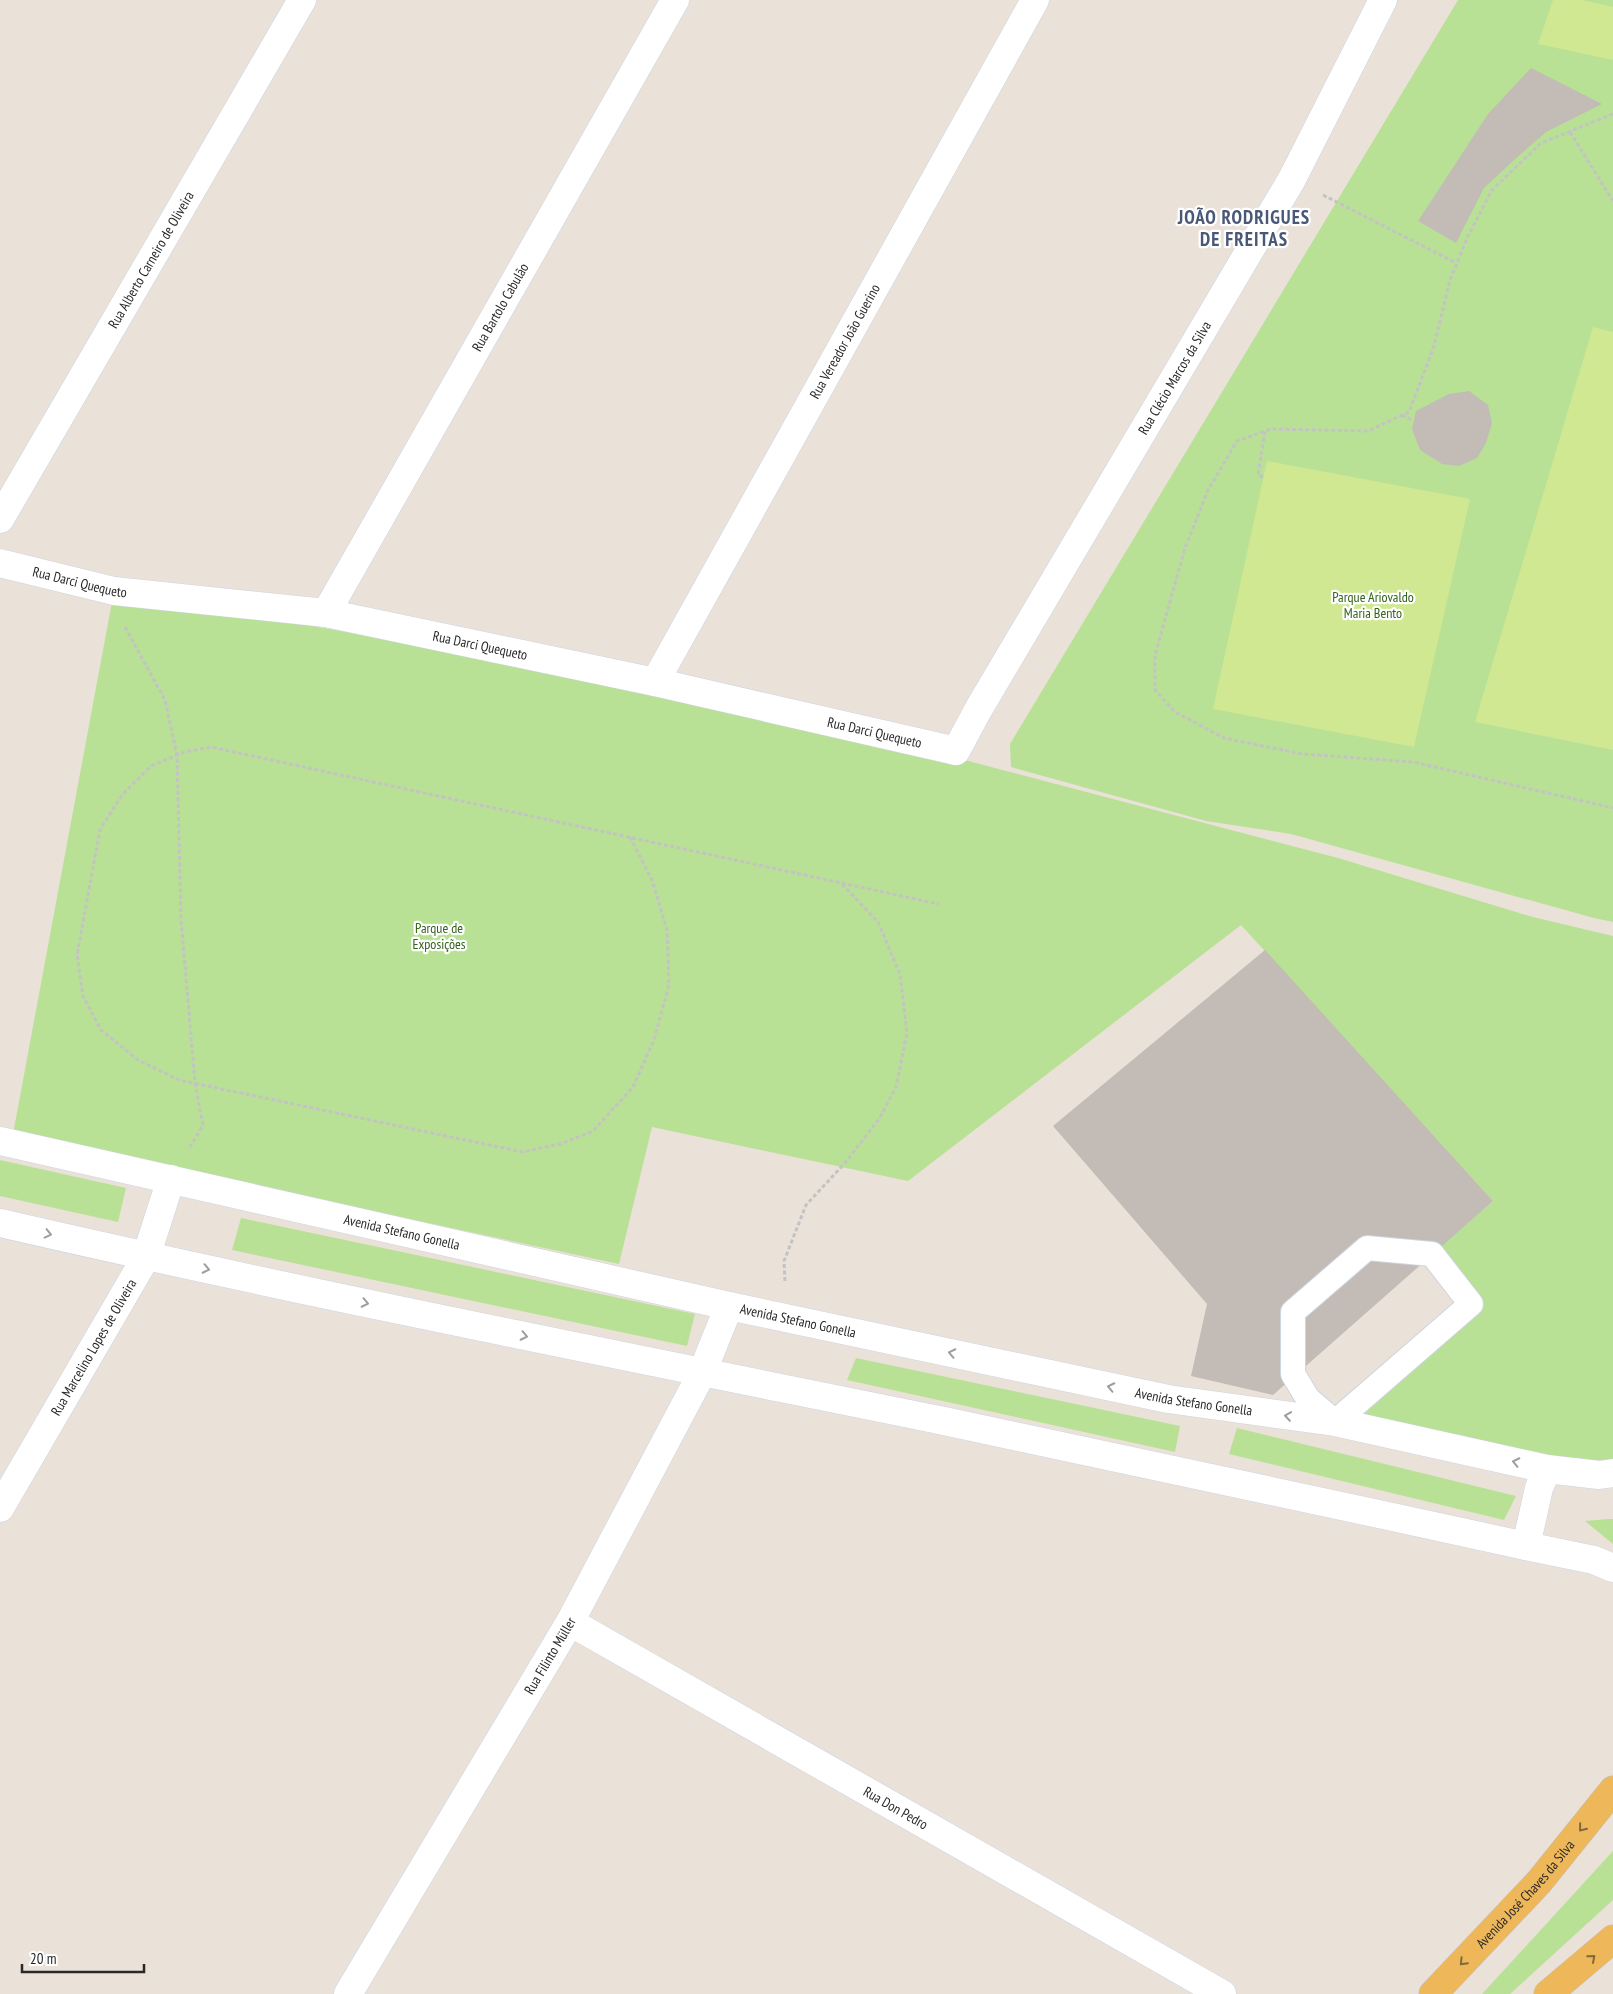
<svg xmlns="http://www.w3.org/2000/svg" width="1613" height="1994" font-family="'PT Sans Narrow',sans-serif">
	<style>
		.green { fill: #b9e195 }
		.pitch { fill: #cfe891 }
		.building { fill: #c2bbb6 }
		.lines { fill: none; stroke-linecap: round; stroke-linejoin: round }
		.lane-casing { stroke: #ced4e1; stroke-width: 26 }
		.street-casing { stroke: #ced4e1; stroke-width: 29 }
		.secondary-casing { stroke: #ced4e1; stroke-width: 29 }
		.primary-casing { stroke: #c3c3c3; stroke-width: 29 }
		.path { stroke: #c3c3c3; stroke-width: 3; stroke-dasharray: 4 2.5; stroke-linecap: butt }
		.lane { stroke: #fff; stroke-width: 24 }
		.street { stroke: #fff; stroke-width: 28 }
		.secondary { stroke: #fff; stroke-width: 28 }
		.primary { stroke: #eeb85a; stroke-width: 28 }
		.oneway { stroke: #9e9e9e }
		.oneway2 { stroke: #81693e }
		.labels { text-anchor: middle; stroke-width: 4.5; stroke-linejoin: round; paint-order: stroke }
		.street-label { font-size: 14px; fill: #282828; stroke: #fff }
		.park-label { font-size: 14px; fill: #33631a; stroke: #fff }
		.district-label { font-size: 19px; font-weight: bold; letter-spacing: 1px; fill: #495877; stroke: #fff }
	</style>
	<rect width="100%" height="100%" fill="#eae1d9"/>
	<g class="green">
		<polygon points="1458,0 1613,0 1613,922 1594,918 1291,834 1206,821 1011,767 1010,744"/>
		<polygon points="114,591 747,703 1338,858 1533,917 1613,936 1613,1472 1607,1473 1460,1435 1343,1415 1471,1305 1432,1254 1493,1201 1241,925 908,1181 652,1127 619,1264 13,1134"/>
		<polygon points="0,1160 126,1188 118,1222 0,1196"/>
		<polygon points="241,1218 695,1314 687,1346 232,1250"/>
		<polygon points="856,1358 1180,1426 1175,1452 847,1380"/>
		<polygon points="1237,1428 1516,1496 1504,1520 1229,1454"/>
		<polygon points="1613,1519 1613,1544 1585,1521 1609,1519"/>
		<polygon points="1613,1851 1613,1900 1510,1994 1482,1994"/>
	</g>
	<g class="pitch">
		<polygon points="1553,0 1582,0 1613,7 1613,60 1538,44"/>
		<polygon points="1593,327 1613,332 1613,750 1475,722"/>
		<polygon points="1267,461 1470,499 1414,747 1213,709"/>
	</g>
	<g class="building">
		<polygon points="1531,68 1602,104 1546,132 1513,161 1484,188 1456,243 1418,221 1488,114"/>
		<polygon points="1469,391 1488,405 1492,423 1486,443 1477,458 1459,466 1442,464 1420,450 1412,429 1416,411 1449,394"/>
		<polygon points="1265,950 1493,1201 1273,1395 1191,1376 1207,1304 1053,1126"/>
	</g>
	<g class="lines">
		<defs>
			<polygon id="lane" points="1367,1248 1432,1254 1471,1304 1335,1422 1308,1399 1293,1374 1293,1312"/>
			<g id="street">
				<path id="s1" d="M0,519L302,0"/>
				<path id="s2" d="M0,563L114,591L326,613L655,682L956,751L978,710L1292,179L1383,0"/>
				<path id="s3" d="M326,613L675,0"/>
				<path id="s4" d="M655,682L1035,0"/>
				<path id="s5" d="M0,1508L146,1257L171,1179"/>
				<path id="s6" d="M570,1622L1222,1994"/>
				<path id="s7" d="M348,1994L570,1622L702,1373L729,1306"/>
			</g>
			<g id="secondary">
				<path id="s8" d="M0,1141L729,1306L1168,1399L1335,1422L1547,1469L1599,1475L1613,1473"/>
				<path d="M0,1223C313,1295 629,1357 944,1421C1138,1461 1332,1504 1526,1546L1594,1560L1613,1568"/>
				<polyline points="1526,1546 1539,1488 1547,1469"/>
			</g>
			<g id="primary">
				<path id="s9" d="M1433,1994L1539,1882L1613,1790"/>
				<polyline points="1548,1994 1613,1939"/>
			</g>
		</defs>
		<use href="#lane" class="lane-casing"/>
		<use href="#street" class="street-casing"/>
		<use href="#secondary" class="secondary-casing"/>
		<use href="#primary" class="primary-casing"/>
		<g class="path">
			<polyline points="1613,114 1541,143 1492,190 1468,236 1450,280 1434,346 1409,412 1368,431 1271,429 1237,441 1208,490 1185,548 1155,655 1155,690 1175,712 1224,738 1302,754 1413,762 1613,808"/>
			<polyline points="1570,132 1613,201"/>
			<polyline points="1323,195 1456,263"/>
			<polyline points="1402,415 1414,421"/>
			<polyline points="1263,477 1258,475 1265,431"/>
			<polyline points="125,627 165,700 177,755 181,919 195,1083 203,1125 190,1147"/>
			<polyline points="630,837 652,880 667,930 669,985 654,1040 633,1087 593,1131 560,1144 523,1152 179,1080 138,1060 101,1030 83,996 77,955 100,830 122,795 151,766 184,752 211,747 939,904"/>
			<polyline points="785,1281 784,1261 806,1205 845,1163 879,1119 896,1087 907,1033 900,974 878,922 840,882"/>
		</g>
		<use href="#lane" class="lane"/>
		<use href="#street" class="street"/>
		<use href="#secondary" class="secondary"/>
		<use href="#primary" class="primary"/>
	</g>
	<defs><path id="oneway-chevron" d="M-2-3.5L2.5 0L-2 3.5" fill="none" stroke-width="1.6" stroke-linecap="round" stroke-linejoin="round" transform="scale(1.25)"/></defs>
	<g class="oneway">
		<use href="#oneway-chevron" transform="translate(48 1234) rotate(13)"/>
		<use href="#oneway-chevron" transform="translate(206 1269) rotate(12)"/>
		<use href="#oneway-chevron" transform="translate(365 1303) rotate(12)"/>
		<use href="#oneway-chevron" transform="translate(524 1336) rotate(12)"/>
		<use href="#oneway-chevron" transform="translate(952 1353) rotate(-168)"/>
		<use href="#oneway-chevron" transform="translate(1111 1387) rotate(-168)"/>
		<use href="#oneway-chevron" transform="translate(1288 1416) rotate(-172)"/>
		<use href="#oneway-chevron" transform="translate(1516 1462) rotate(-168)"/>
	</g>
	<g class="oneway2">
		<use href="#oneway-chevron" transform="translate(1582 1828) rotate(129)"/>
		<use href="#oneway-chevron" transform="translate(1592 1958) rotate(-41)"/>
		<use href="#oneway-chevron" transform="translate(1463 1962) rotate(134)"/>
	</g>
	<g class="labels">
		<g class="street-label">
			<text dy="5" stroke="none"><textPath href="#s1" startOffset="300">Rua Alberto Carneiro de Oliveira</textPath></text>
			<text dy="5" stroke="none"><textPath href="#s3" startOffset="352">Rua Bartolo Cabulão</textPath></text>
			<text dy="5" stroke="none"><textPath href="#s4" startOffset="390">Rua Vereador João Guerino</textPath></text>
			<text dy="5" stroke="none"><textPath href="#s2" startOffset="1408">Rua Clécio Marcos da Silva</textPath></text>
			<text dy="5" stroke="none"><textPath href="#s2" startOffset="82">Rua Darci Quequeto</textPath></text>
			<text dy="5" stroke="none"><textPath href="#s2" startOffset="488">Rua Darci Quequeto</textPath></text>
			<text dy="5" stroke="none"><textPath href="#s2" startOffset="892">Rua Darci Quequeto</textPath></text>
			<text dy="5" stroke="none"><textPath href="#s8" startOffset="412">Avenida Stefano Gonella</textPath></text>
			<text dy="5" stroke="none"><textPath href="#s8" startOffset="818">Avenida Stefano Gonella</textPath></text>
			<text dy="5" stroke="none"><textPath href="#s5" startOffset="186">Rua Marcelino Lopes de Oliveira</textPath></text>
			<text dy="5" stroke="none"><textPath href="#s8" startOffset="1222">Avenida Stefano Gonella</textPath></text>
			<text dy="5" stroke="none"><textPath href="#s7" startOffset="394">Rua Filinto Müller</textPath></text>
			<text dy="5" stroke="none"><textPath href="#s6" startOffset="375">Rua Don Pedro</textPath></text>
			<text dy="5" stroke="none"><textPath href="#s9" startOffset="136">Avenida José Chaves da Silva</textPath></text>
		</g>
		<g class="park-label">
			<text x="1373" y="602">Parque Ariovaldo<tspan x="1373" dy="16">Maria Bento</tspan></text>
			<text x="439" y="933">Parque de<tspan x="439" dy="16">Exposições</tspan></text>
		</g>
		<g class="district-label">
			<text x="1244" y="224">JOÃO RODRIGUES<tspan x="1244" dy="22">DE FREITAS</tspan></text>
		</g>
	</g>
	<path d="M22 1964v8h122v-8" fill="none" stroke="#282828" stroke-width="2.5"/>
	<text x="30" y="1964" font-size="15" fill="#282828" stroke="#ffffff" stroke-width="4" paint-order="stroke">20 m</text>
</svg>
